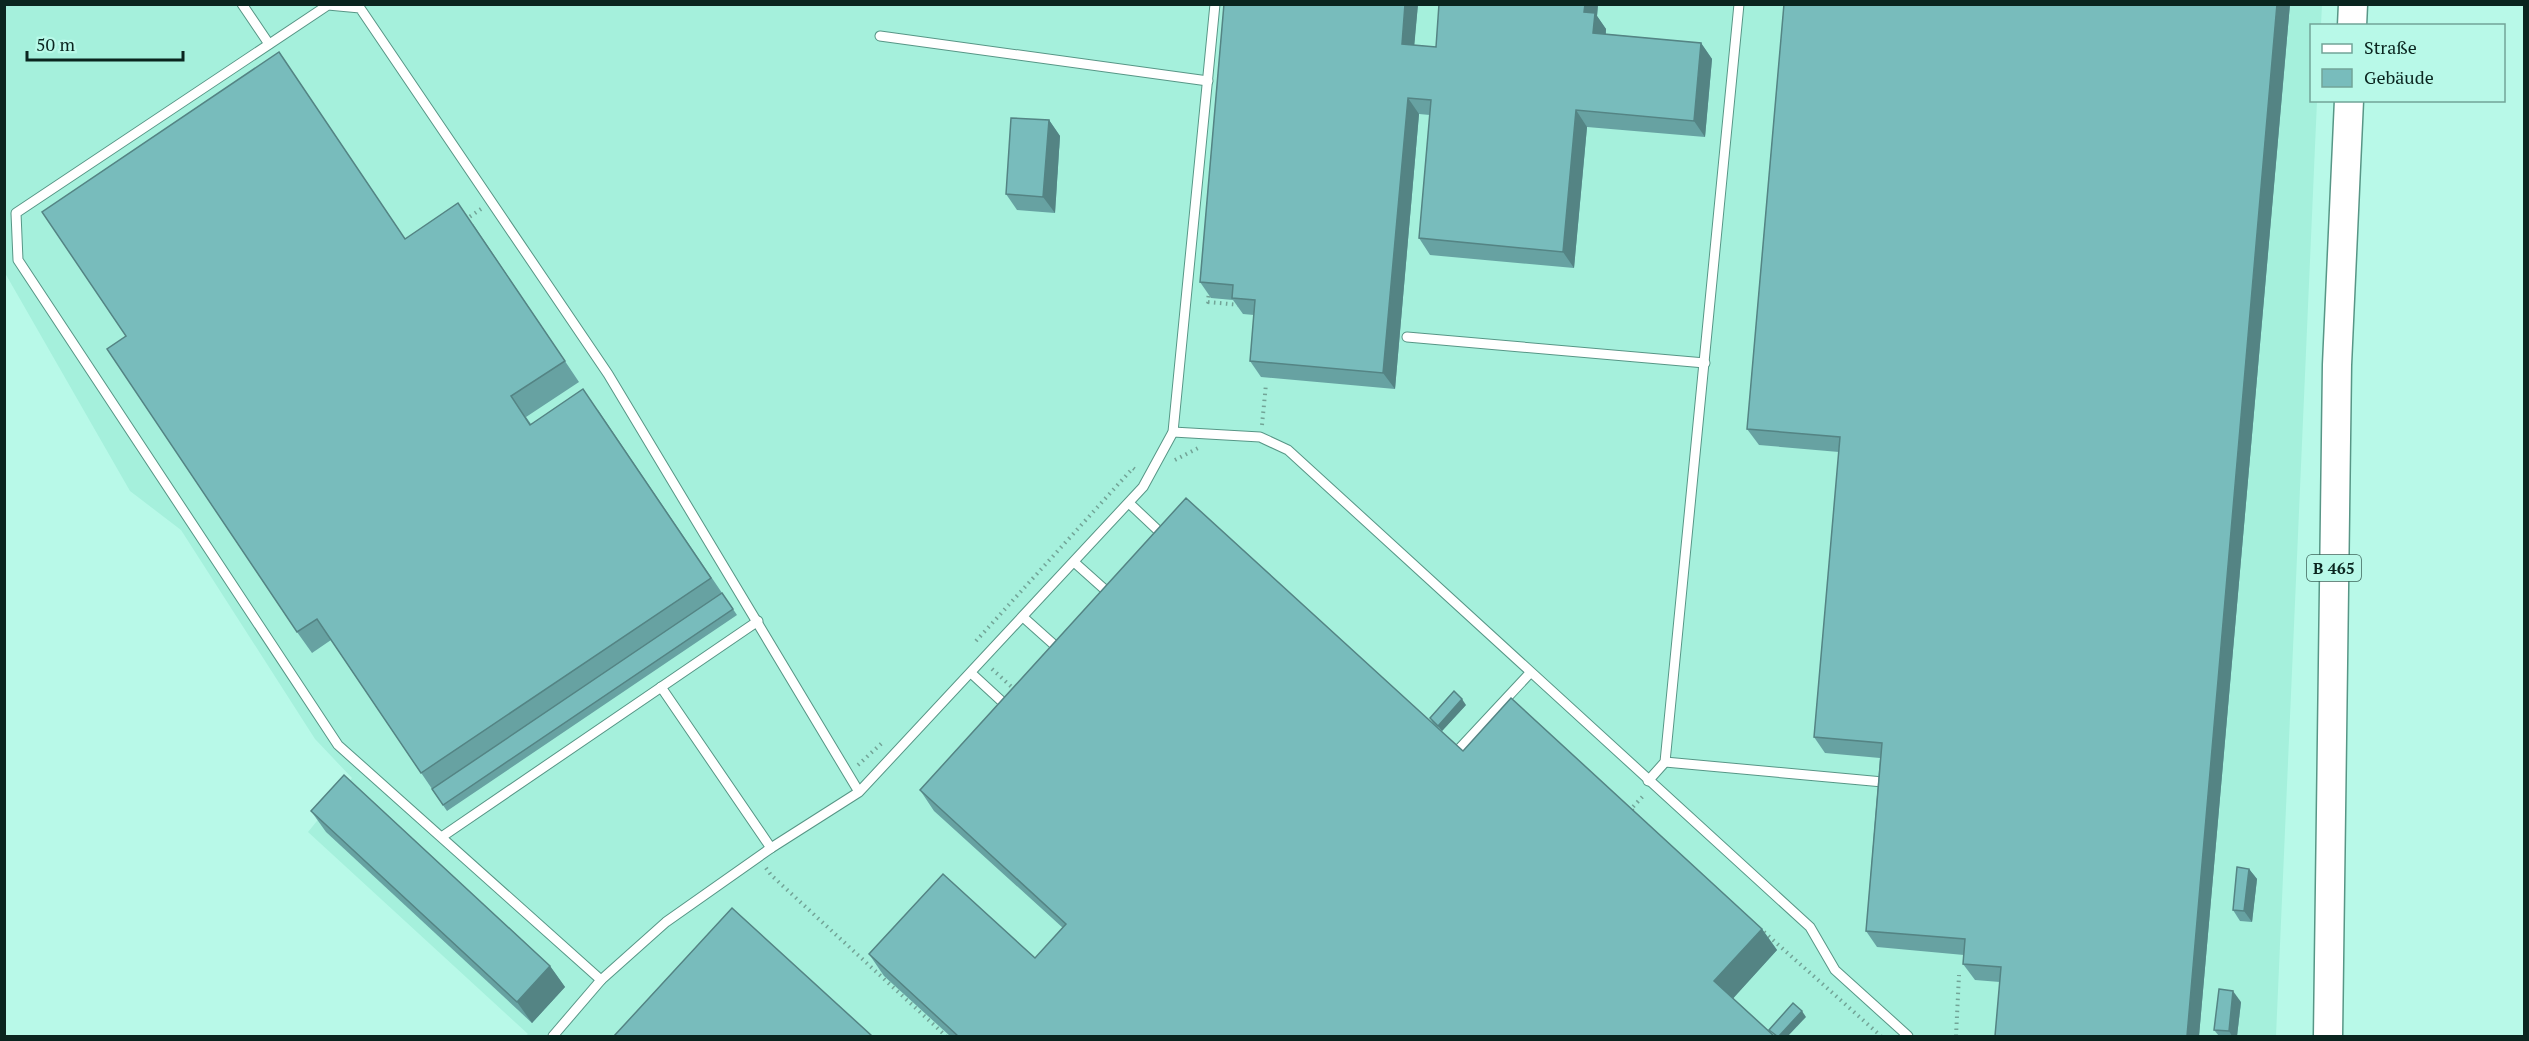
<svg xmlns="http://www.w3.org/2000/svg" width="2529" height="1041" font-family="'PT Serif',serif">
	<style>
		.built { fill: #a5f0dc }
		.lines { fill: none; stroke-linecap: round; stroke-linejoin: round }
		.service-casing { stroke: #579686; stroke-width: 11 }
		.primary-casing { stroke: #579686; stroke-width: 31 }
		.path { stroke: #72a497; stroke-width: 4; stroke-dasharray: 1.5 4.5; stroke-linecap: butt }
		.service { stroke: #fff; stroke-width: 9 }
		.primary { stroke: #fff; stroke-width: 28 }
		.wall { fill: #67a2a2 }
		.shaded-wall { fill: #548484 }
		.building { fill: #78bcbc; stroke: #548484; stroke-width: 1.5 }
		.labels { text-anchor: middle; stroke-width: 5; stroke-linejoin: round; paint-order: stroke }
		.shield { fill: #b8f9e8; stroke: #3e655b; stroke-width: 1.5 }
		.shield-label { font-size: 16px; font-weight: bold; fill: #0a251f }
	</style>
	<rect width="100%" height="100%" fill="#b8f9e8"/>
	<polygon class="built" points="4,5 2322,5 2321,25 2312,26 2312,100 2317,101 2276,1036 525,1036 528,1034 308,832 352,778 315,739 181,530 130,491 5,273"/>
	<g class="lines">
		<defs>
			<g id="service">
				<polyline points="242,4 269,44"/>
				<polyline points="880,36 1208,81"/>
				<polyline points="1407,337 1705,363"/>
				<polyline points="1173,432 1260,437 1288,450 1810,927 1835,970 1908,1036"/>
				<polyline points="1129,503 1165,537"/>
				<polyline points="1074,562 1112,596"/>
				<polyline points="1023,617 1061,651"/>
				<polyline points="971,673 1009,708"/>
				<polyline points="661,687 771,848"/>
				<polyline points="1460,748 1530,673"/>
				<polyline points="1665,762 1883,782"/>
				<polyline points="1648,781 1665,762 1739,4"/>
				<polyline points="859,792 608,374 360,8 328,5 16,213 18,260 338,745 601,980 666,922 771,848 859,792 1143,487 1173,432 1215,4"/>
				<polyline points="443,836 758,621"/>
				<polyline points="553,1036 601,980"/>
			</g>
			<g id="primary">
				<polyline points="2352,26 2353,4"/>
				<polyline points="2328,1036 2337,365 2349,100"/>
			</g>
		</defs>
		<use href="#service" class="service-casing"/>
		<use href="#primary" class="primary-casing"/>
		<g class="path">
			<polyline points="465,220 481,209"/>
			<polyline points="1209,290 1208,302 1240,305"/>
			<polyline points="1262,425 1266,384"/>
			<polyline points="1175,460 1198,448"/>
			<polyline points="976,641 1133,468 1137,471"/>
			<polyline points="992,669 1015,690"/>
			<polyline points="858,765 883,742"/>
			<polyline points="1633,811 1631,809 1644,795"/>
			<polyline points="766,868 771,875 946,1036"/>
			<polyline points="1764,932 1881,1036"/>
			<polyline points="1956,1036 1959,975"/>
		</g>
		<use href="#service" class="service"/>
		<use href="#primary" class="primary"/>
	</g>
	<g class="wall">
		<polygon points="1224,4 1418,4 1414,45 1436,47 1598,4 1597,16 1606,29 1606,34 1701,43 1712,59 1705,137 1587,127 1574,268 1430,255 1419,238 1430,115 1419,114 1395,389 1261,377 1250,361 1254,315 1243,314 1233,300 1211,298 1200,282"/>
		<polygon points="1784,4 2290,4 2199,1036 1995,1036 2000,982 1975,980 1963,964 1964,955 1877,947 1866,931 1880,758 1825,753 1814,737 1839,452 1759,445 1747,429"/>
		<polygon points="279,52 405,239 473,224 579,382 526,417 531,424 598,410 737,615 447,811 331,640 312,653 297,632"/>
		<polygon points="1049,120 1060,136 1055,213 1017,210 1006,194"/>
		<polygon points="1466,705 1442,731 1433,723 1430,718"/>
		<polygon points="1463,751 1762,929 1777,950 1733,998 1774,1036 950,1036 884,976 869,954 1035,958 1063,928 934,811 920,790"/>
		<polygon points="311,811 550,966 565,987 532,1023 326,832"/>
		<polygon points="2249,869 2257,879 2252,922 2240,921 2233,910"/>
		<polygon points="2241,1002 2237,1036 2219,1036 2214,1030"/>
	</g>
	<g class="shaded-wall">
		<polygon points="1405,4 1418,4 1413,60 1402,44"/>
		<polygon points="1585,4 1598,4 1597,16 1606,29 1604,49 1593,33 1584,12"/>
		<polygon points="2277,4 2290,4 2199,1036 2187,1036"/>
		<polygon points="1701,43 1712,59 1705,137 1694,121"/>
		<polygon points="1408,98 1419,114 1395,389 1383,373"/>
		<polygon points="1576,110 1587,127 1574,268 1563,252"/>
		<polygon points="1049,120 1060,136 1055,213 1043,197"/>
		<polygon points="1462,699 1466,705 1442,731 1438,726"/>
		<polygon points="2249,869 2257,879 2252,922 2244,911"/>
		<polygon points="1762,929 1777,950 1729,1003 1714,981"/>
		<polygon points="550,966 565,987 532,1023 517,1002"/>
		<polygon points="2233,991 2241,1002 2237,1036 2232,1036 2229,1031"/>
		<polygon points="1802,1011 1806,1017 1788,1036 1779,1036"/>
	</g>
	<g class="building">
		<polygon points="1224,4 1405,4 1402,44 1436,47 1439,4 1585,4 1584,12 1595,13 1593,33 1701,43 1694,121 1576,110 1563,252 1419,238 1431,100 1408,98 1383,373 1250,361 1255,300 1232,298 1233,285 1200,282"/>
		<polygon points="1784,4 2277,4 2187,1036 1995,1036 2001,967 1963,964 1965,939 1866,931 1882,743 1814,737 1840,437 1747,429"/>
		<polygon points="279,52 405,239 458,203 565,361 511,396 530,425 583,389 711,578 421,773 317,619 297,632 107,349 126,336 42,212"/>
		<polygon points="1011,118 1049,120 1043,197 1006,194"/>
		<polygon points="1186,498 1463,751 1511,698 1762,929 1714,981 1774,1036 958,1036 869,954 943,874 1035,958 1066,924 920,790"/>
		<polygon points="722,593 733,609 443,805 432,789"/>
		<polygon points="1454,691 1462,699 1438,726 1430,718"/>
		<polygon points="344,775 550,966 517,1002 311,811"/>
		<polygon points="2237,867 2249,869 2244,911 2233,910"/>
		<polygon points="732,908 872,1036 614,1036"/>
		<polygon points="2219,989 2233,991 2229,1031 2214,1030"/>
		<polygon points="1793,1003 1802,1011 1779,1036 1777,1036 1769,1030"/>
	</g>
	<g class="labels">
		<rect class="shield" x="2307" y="555" width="54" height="26" rx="4.5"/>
		<g class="shield-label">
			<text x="2334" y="574">B 465</text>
		</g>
	</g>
	<rect width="2529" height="1041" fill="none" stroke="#0a251f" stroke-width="12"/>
	<rect x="2310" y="24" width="195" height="78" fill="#b8f9e8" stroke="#72a498" stroke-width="1.5"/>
	<rect x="2322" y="44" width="30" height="9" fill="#ffffff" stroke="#72a498" stroke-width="1.5"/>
	<text x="2364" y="54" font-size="18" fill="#0a251f">Straße</text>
	<rect x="2322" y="69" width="30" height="18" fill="#78bcbc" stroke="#72a498" stroke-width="1.5"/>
	<text x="2364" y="84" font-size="18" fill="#0a251f">Gebäude</text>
	<path d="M27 51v9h156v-9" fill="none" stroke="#0a251f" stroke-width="3"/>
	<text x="36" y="51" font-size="18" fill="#0a251f" stroke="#b8f9e8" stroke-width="4.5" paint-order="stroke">50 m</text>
</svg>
